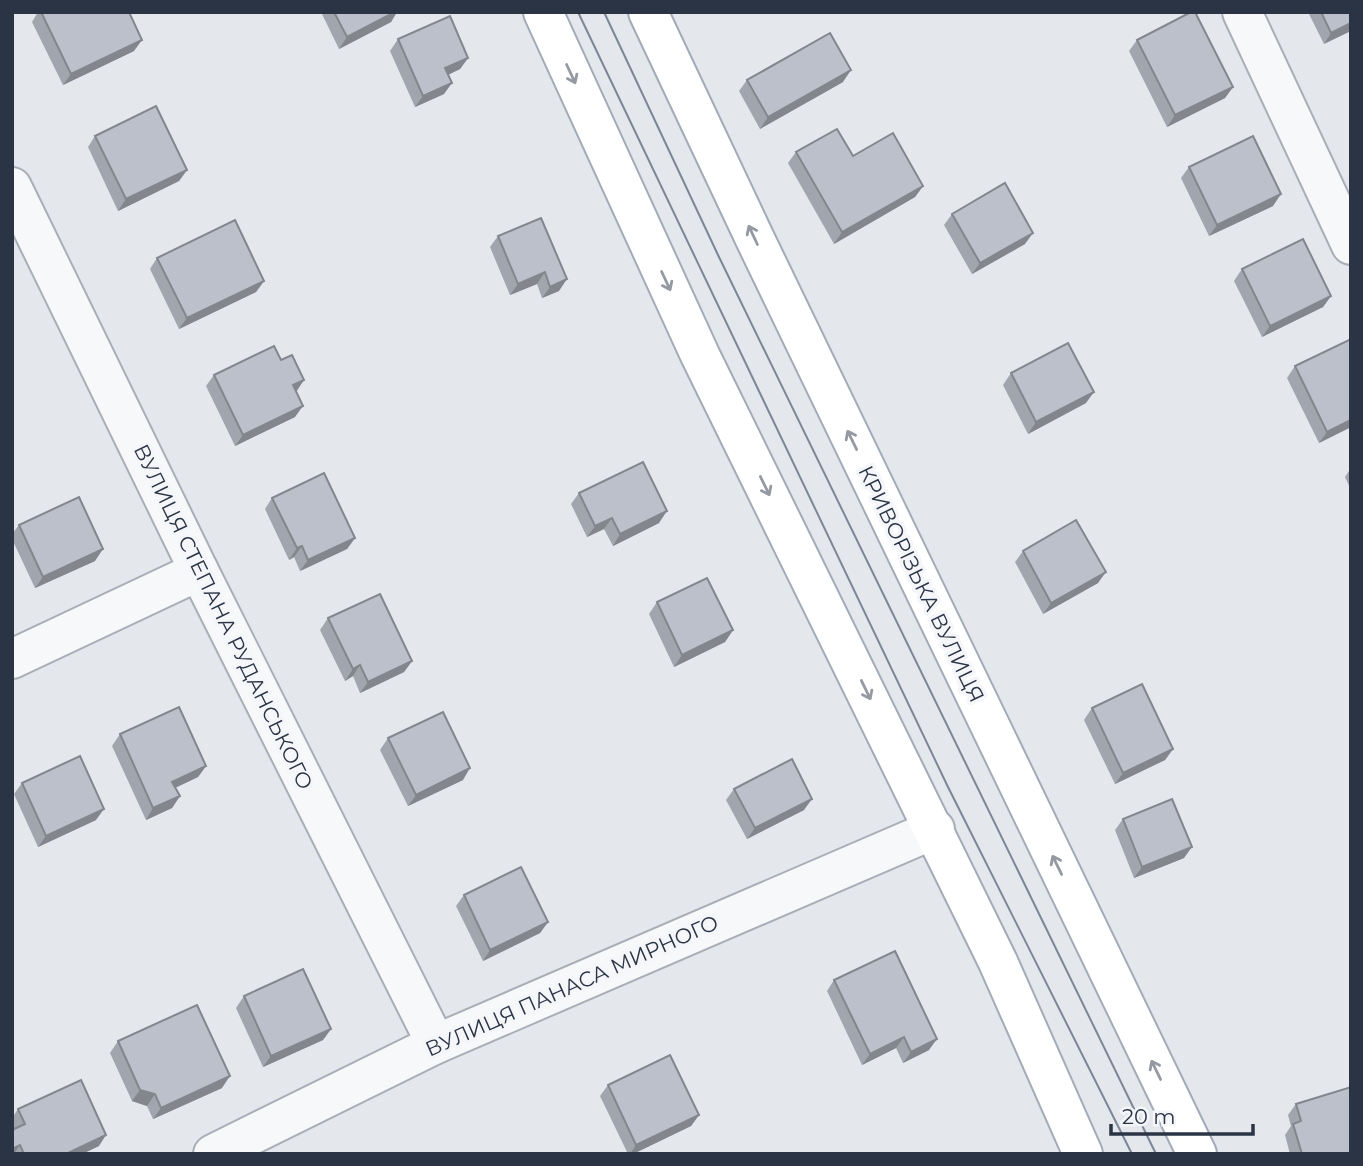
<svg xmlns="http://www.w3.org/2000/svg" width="1363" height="1166" font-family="Montserrat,sans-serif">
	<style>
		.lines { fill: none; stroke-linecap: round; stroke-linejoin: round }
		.minor-casing { stroke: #a9aeb7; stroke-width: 42 }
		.major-casing { stroke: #a3abb8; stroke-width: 42 }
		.minor { stroke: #f7f8fa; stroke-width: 38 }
		.major { stroke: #fff; stroke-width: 38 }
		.tram { stroke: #7d8696; stroke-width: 2 }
		.wall { fill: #a1a5ae }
		.shaded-wall { fill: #83868d }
		.building { fill: #bbc0ca; stroke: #83868d; stroke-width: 2 }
		.oneway { stroke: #959aa2 }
		.labels { text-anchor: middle; stroke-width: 7; stroke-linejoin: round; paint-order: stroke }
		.street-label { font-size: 21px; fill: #2b3445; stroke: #f4f6f9 }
	</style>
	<rect width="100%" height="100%" fill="#e4e7ec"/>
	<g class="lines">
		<defs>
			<g id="minor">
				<polyline points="1242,12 1351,245"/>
				<polyline points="12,187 199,571 436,1044"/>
				<polyline points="12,659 199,571"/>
				<polyline points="213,1154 436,1044 935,829"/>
			</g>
			<g id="major">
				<polyline points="543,12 700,355 998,962 1083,1154"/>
				<polyline points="648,12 755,239 1197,1154"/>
			</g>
		</defs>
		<use href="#minor" class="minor-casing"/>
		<use href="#major" class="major-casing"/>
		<use href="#minor" class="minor"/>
		<use href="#major" class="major"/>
		<g class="tram">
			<polyline points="578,12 948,787 1132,1154"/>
			<polyline points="604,12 718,255 1156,1154"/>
		</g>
	</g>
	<g class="wall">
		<polygon points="38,12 129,12 134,51 63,85 32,22"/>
		<polygon points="321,12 397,12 391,22 339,49"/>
		<polygon points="1308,12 1351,12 1324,44"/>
		<polygon points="398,39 468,58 460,69 448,75 444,94 415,107 390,51"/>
		<polygon points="1137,40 1233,87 1225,98 1167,127 1129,51"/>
		<polygon points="747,80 843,82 760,129 739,91"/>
		<polygon points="95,136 187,170 179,181 118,211 88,147"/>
		<polygon points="796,152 853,156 923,186 915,197 834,244 788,163"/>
		<polygon points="1189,167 1273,206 1209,236 1181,178"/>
		<polygon points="952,214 1025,244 972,274 944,225"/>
		<polygon points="541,218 559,291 542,298 537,284 510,295 490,247 498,236"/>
		<polygon points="157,258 264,281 256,292 179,329 150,269"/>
		<polygon points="1242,269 1331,296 1323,307 1262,337 1234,281"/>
		<polygon points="1351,339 1351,427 1319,443 1287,378 1295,366"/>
		<polygon points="281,360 304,380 296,391 295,417 235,446 206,386 214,375"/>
		<polygon points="1011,373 1086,403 1028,434 1003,385"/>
		<polygon points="1351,468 1351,490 1345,477"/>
		<polygon points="579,493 659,523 613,546 604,529 587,537 571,504"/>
		<polygon points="272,498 355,538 347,549 300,571 294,557 289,560 265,509"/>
		<polygon points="19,525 95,561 35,588 12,539 12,534"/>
		<polygon points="1023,551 1098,583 1043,614 1015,562"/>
		<polygon points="657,602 733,630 725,642 674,667 649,614"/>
		<polygon points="328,618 412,661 404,672 360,693 353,676 345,681 320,630"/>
		<polygon points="1092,708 1173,749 1165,760 1115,784 1084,720"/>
		<polygon points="120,734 206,766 198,777 175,788 180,796 172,808 146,820 112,746"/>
		<polygon points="388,738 463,780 408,806 380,750"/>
		<polygon points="22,783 96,820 38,847 14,794"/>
		<polygon points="734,789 804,810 747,839 726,800"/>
		<polygon points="1123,819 1184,858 1134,878 1115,830"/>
		<polygon points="464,895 548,922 540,933 483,961 456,906"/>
		<polygon points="834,980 929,1050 903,1063 896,1048 862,1065 827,991"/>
		<polygon points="244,996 331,1029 323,1040 263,1067 236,1008"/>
		<polygon points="118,1041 222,1088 153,1119 147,1106 132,1101 110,1053"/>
		<polygon points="608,1085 699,1115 691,1126 633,1154 628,1154 600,1096"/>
		<polygon points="1296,1104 1351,1154 1290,1154 1285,1135 1291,1126 1288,1115"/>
		<polygon points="18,1109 99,1146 82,1154 12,1154 14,1129 12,1125 12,1118"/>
	</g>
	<g class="shaded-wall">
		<polygon points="395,12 397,12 391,22 339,49 347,37"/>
		<polygon points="1351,23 1351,31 1324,44 1331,33"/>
		<polygon points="142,40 134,51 63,85 71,74"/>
		<polygon points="468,58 460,69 437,80 445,68"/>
		<polygon points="851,70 843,82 760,129 768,117"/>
		<polygon points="452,83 444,94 415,107 423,96"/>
		<polygon points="1233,87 1225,98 1167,127 1175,115"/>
		<polygon points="187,170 179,181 118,211 126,199"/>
		<polygon points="923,186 915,197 834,244 842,232"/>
		<polygon points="1281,194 1273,206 1209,236 1217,225"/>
		<polygon points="1033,233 1025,244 972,274 980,263"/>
		<polygon points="545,272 537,284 510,295 518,284"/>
		<polygon points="567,279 559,291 542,298 550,287"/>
		<polygon points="264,281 256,292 179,329 187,318"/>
		<polygon points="1331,296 1323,307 1262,337 1270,326"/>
		<polygon points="304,380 296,392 293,385"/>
		<polygon points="1094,392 1086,403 1028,434 1036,422"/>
		<polygon points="303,406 295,417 235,446 243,435"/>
		<polygon points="1351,420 1351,427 1319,443 1327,432"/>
		<polygon points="667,511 659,523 613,546 620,534"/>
		<polygon points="612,518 604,529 587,537 595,526"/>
		<polygon points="355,538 347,549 300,571 308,560"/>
		<polygon points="302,546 294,557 289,560 297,548"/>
		<polygon points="103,549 95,561 35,588 43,577"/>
		<polygon points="1106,572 1098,583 1043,614 1051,603"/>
		<polygon points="733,630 725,642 674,667 682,655"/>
		<polygon points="412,661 404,672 360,693 368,682"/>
		<polygon points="360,665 353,676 345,681 353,669"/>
		<polygon points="1173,749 1165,760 1115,784 1123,773"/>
		<polygon points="206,766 198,777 164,793 172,782"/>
		<polygon points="470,768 463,780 408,806 416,795"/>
		<polygon points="180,796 172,808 146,820 153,808"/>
		<polygon points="812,799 804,810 747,839 755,828"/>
		<polygon points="104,809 96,820 38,847 46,836"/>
		<polygon points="1192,847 1184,858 1134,878 1142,867"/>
		<polygon points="548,922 540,933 483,961 490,950"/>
		<polygon points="331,1029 323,1040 263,1067 271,1056"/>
		<polygon points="904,1037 896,1048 862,1065 870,1054"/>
		<polygon points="937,1039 929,1050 903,1063 911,1052"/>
		<polygon points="230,1076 222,1088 153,1119 161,1108"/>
		<polygon points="140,1090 155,1094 147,1106 132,1101"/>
		<polygon points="699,1115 691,1126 633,1154 630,1154 636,1145"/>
		<polygon points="106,1135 99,1146 82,1154 66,1154"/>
		<polygon points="20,1145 14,1154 12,1154 12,1149"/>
	</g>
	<g class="building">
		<polygon points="41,12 129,12 142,40 71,74"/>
		<polygon points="334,12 395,12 347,37"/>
		<polygon points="1191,12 1195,12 1233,87 1175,115 1137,40"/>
		<polygon points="1321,12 1351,12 1351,23 1331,33"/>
		<polygon points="450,16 468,58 445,68 452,83 423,96 398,39"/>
		<polygon points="830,33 851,70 768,117 747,80"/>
		<polygon points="156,106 187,170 126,199 95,136"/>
		<polygon points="837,129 853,156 893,133 923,186 842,232 796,152"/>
		<polygon points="1253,136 1281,194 1217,225 1189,167"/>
		<polygon points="1005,183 1033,233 980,263 952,214"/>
		<polygon points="541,218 567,279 550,287 545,272 518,284 498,236"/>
		<polygon points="235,220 264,281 187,318 157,258"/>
		<polygon points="1303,239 1331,296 1270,326 1242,269"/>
		<polygon points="1351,339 1351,420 1327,432 1295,366"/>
		<polygon points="1068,343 1094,392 1036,422 1011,373"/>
		<polygon points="274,346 281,360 292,355 304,380 293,385 303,406 243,435 214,375"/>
		<polygon points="643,462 667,511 620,534 612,518 595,526 579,493"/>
		<polygon points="324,473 355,538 308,560 302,546 297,548 272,498"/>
		<polygon points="79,497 103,549 43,577 19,525"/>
		<polygon points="1076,520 1106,572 1051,603 1023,551"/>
		<polygon points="707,578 733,630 682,655 657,602"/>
		<polygon points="380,594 412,661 368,682 360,665 353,669 328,618"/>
		<polygon points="1142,684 1173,749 1123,773 1092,708"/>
		<polygon points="179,707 206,766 172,782 180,796 153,808 120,734"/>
		<polygon points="443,712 470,768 416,795 388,738"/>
		<polygon points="80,756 104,809 46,836 22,783"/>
		<polygon points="792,759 812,799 755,828 734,789"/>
		<polygon points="1172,799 1192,847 1142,867 1123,819"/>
		<polygon points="521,867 548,922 490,950 464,895"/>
		<polygon points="895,951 937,1039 911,1052 904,1037 870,1054 834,980"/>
		<polygon points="303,969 331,1029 271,1056 244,996"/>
		<polygon points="197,1005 230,1076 161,1108 155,1094 140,1090 118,1041"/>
		<polygon points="670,1055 699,1115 636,1145 608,1085"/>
		<polygon points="81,1080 106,1135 66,1154 24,1154 20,1145 12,1149 12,1130 25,1124 18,1109"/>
		<polygon points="1351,1087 1351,1154 1302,1154 1293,1124 1301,1121 1296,1104"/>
	</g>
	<defs><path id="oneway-shaft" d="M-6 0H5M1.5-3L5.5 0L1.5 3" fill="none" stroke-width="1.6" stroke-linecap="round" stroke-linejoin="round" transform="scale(1.75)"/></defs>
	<g class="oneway">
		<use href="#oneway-shaft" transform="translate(571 74) rotate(65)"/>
		<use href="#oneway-shaft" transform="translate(753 235) rotate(-115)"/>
		<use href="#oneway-shaft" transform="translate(666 281) rotate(65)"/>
		<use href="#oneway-shaft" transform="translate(852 440) rotate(-116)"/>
		<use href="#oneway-shaft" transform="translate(765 486) rotate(64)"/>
		<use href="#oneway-shaft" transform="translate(866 690) rotate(64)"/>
		<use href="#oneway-shaft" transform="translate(1057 865) rotate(-116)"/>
		<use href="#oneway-shaft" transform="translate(1156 1070) rotate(-116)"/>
	</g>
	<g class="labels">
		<g class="street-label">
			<text transform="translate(921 584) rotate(64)" y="7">КРИВОРІЗЬКА ВУЛИЦЯ</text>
			<text transform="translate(223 617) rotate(64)" y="7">ВУЛИЦЯ СТЕПАНА РУДАНСЬКОГО</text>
			<text transform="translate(572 986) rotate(-24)" y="7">ВУЛИЦЯ ПАНАСА МИРНОГО</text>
		</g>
	</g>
	<rect width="1363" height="1166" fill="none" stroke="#2b3445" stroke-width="28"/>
	<path d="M1111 1124v10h142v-10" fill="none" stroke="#2b3445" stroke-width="3.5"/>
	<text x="1122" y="1124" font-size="21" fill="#2b3445" stroke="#f4f6f9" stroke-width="5" paint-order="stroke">20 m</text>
</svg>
